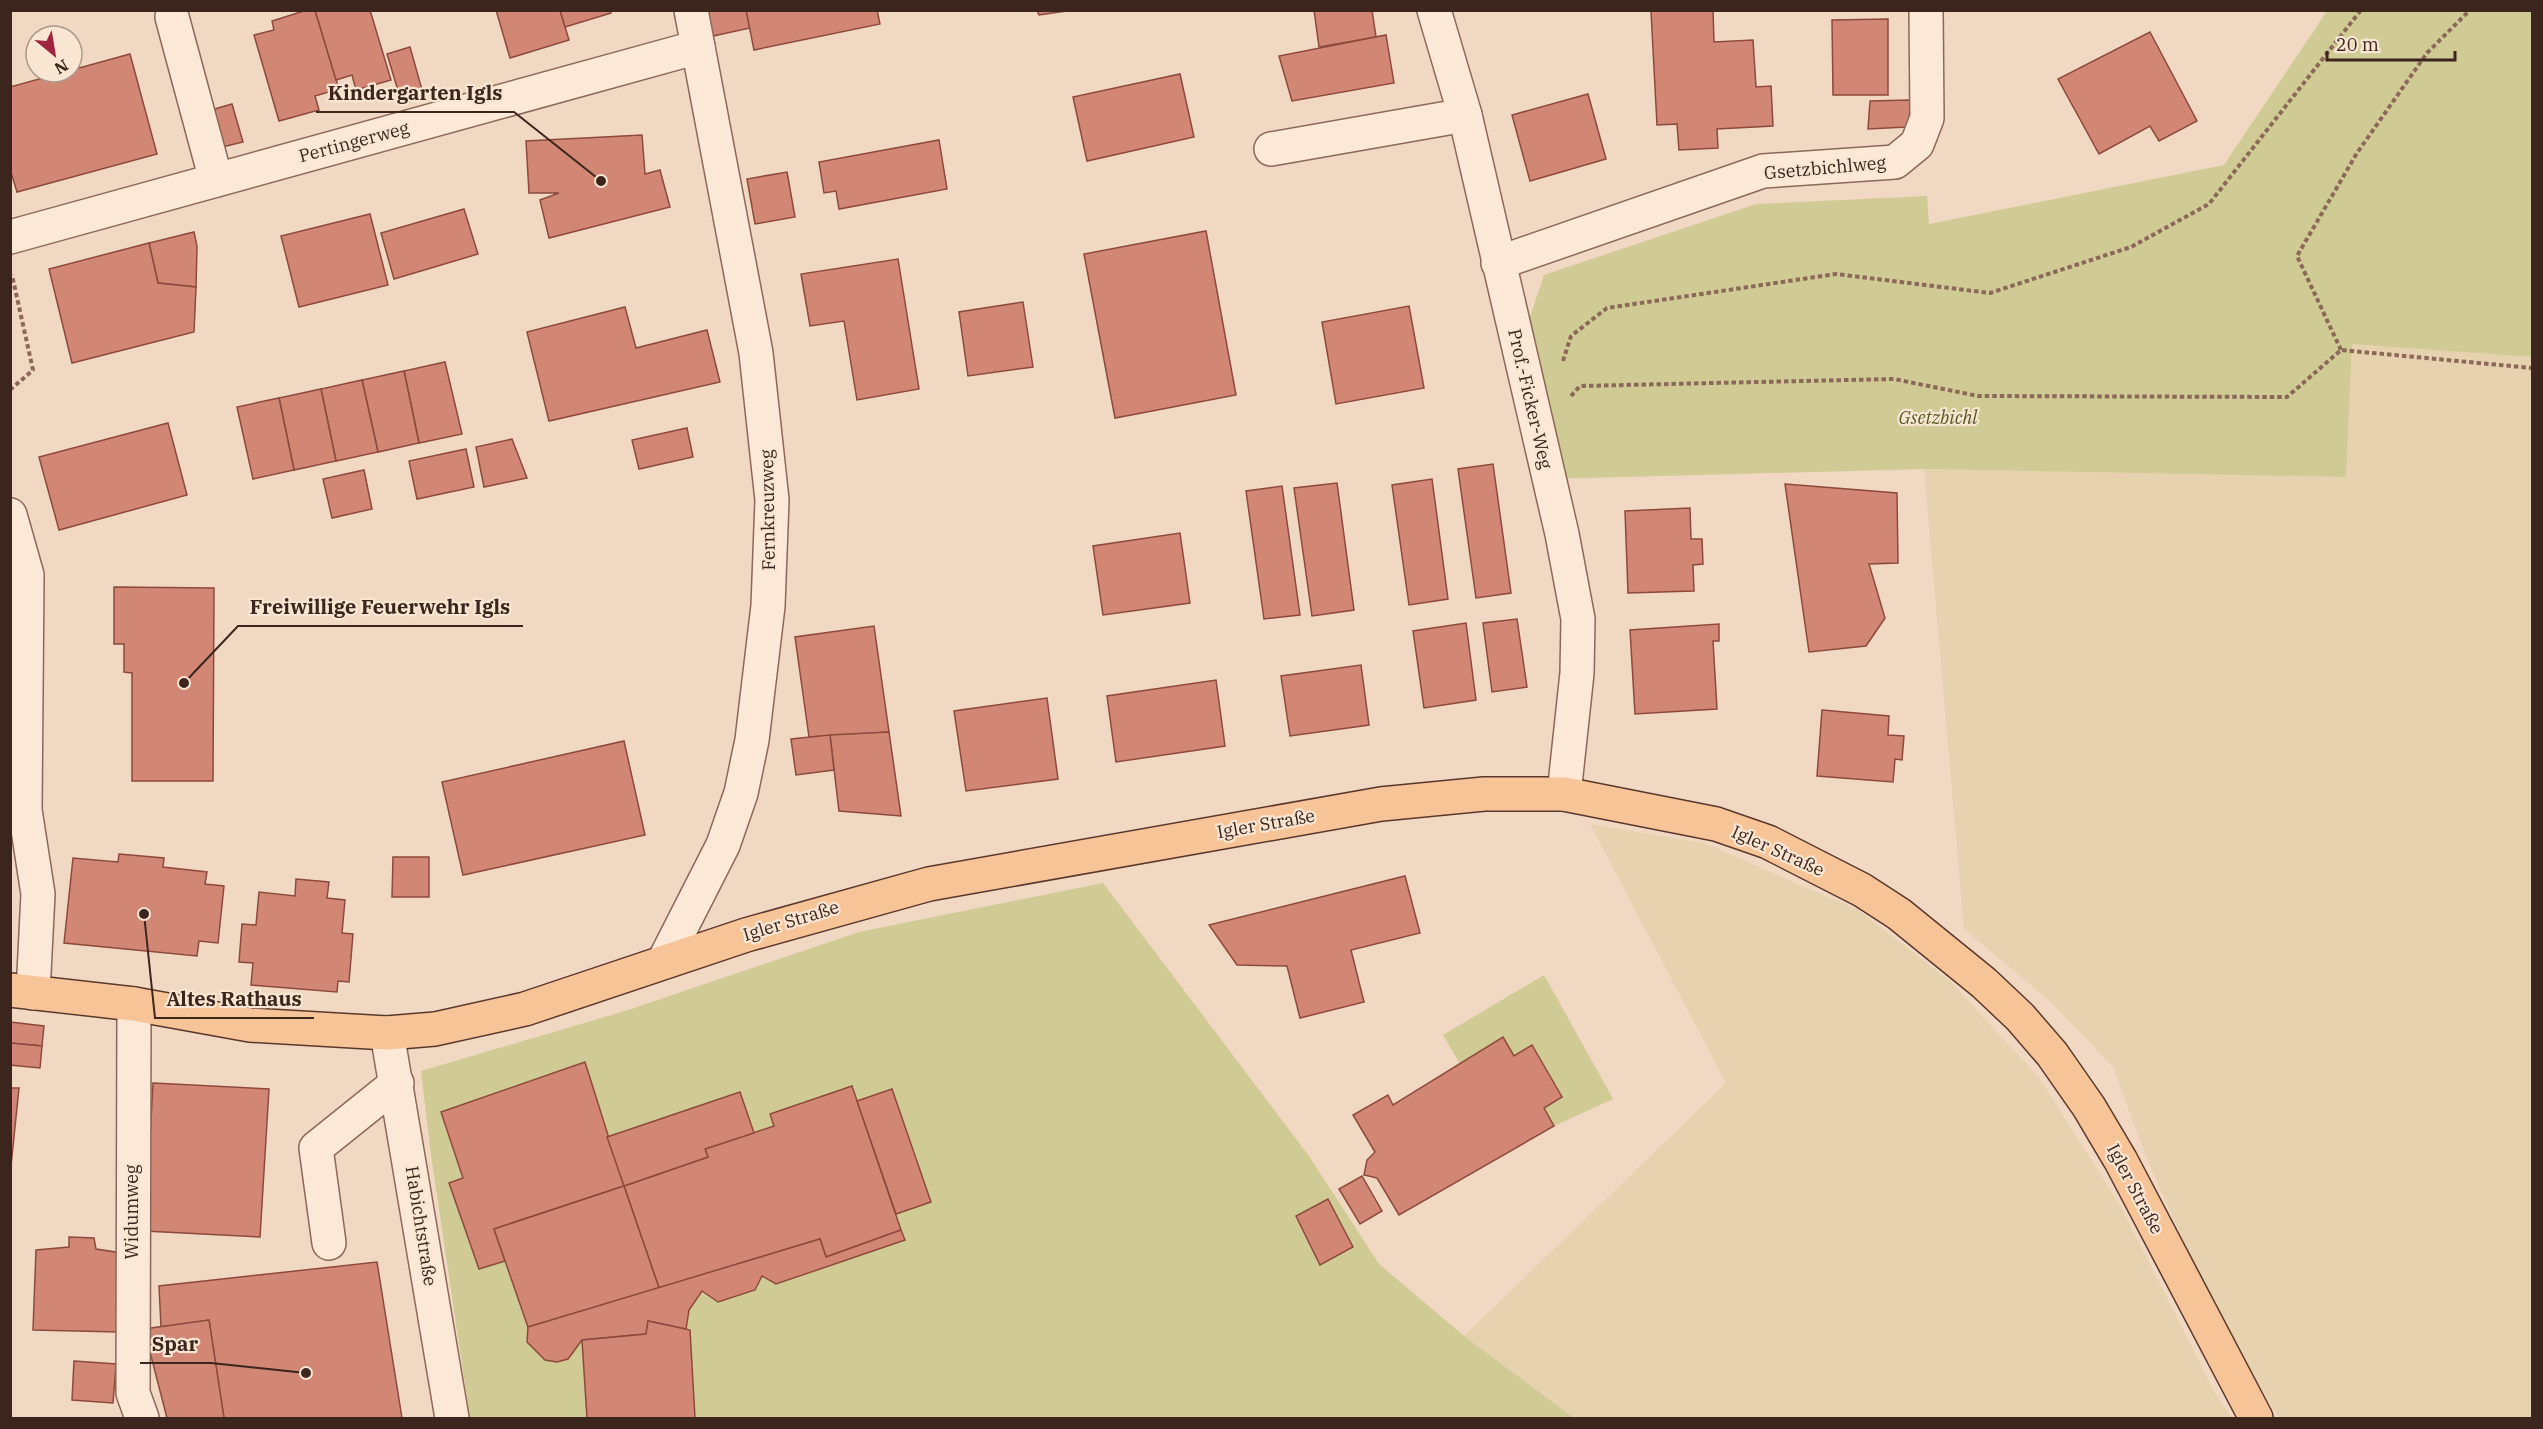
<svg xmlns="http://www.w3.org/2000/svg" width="2543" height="1429" font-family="'IBM Plex Serif',serif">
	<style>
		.farmland { fill: #e7d2af }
		.green { fill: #d0ca95 }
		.building { fill: #d28775; stroke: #8d4a3c; stroke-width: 1.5 }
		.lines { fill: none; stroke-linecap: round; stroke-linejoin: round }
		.minor-casing { stroke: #8c6858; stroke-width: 36 }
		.major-casing { stroke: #5a372c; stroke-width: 36 }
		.path { stroke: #8c6858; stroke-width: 4; stroke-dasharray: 4.5 3; stroke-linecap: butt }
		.minor { stroke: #fbe8d6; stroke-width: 33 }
		.major { stroke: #f7c497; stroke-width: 33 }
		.labels { text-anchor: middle; stroke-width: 4.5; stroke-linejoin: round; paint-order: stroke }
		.street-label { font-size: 18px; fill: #3b251d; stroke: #f8e5d2 }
		.park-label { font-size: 18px; font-style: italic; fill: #575922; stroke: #f8e5d2 }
		.leader { fill: none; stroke: #3b251d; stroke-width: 2 }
		.callout-dot { fill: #3b251d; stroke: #f8e5d2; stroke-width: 2 }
		.callout-label { font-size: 20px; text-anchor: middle; font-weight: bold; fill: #3b251d; stroke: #f8e5d2; stroke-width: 4.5; stroke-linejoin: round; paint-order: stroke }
	</style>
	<rect width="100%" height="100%" fill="#f1d8c2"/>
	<g class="farmland">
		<polygon points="2352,344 2532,357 2532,1418 2279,1418 2211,1303 2147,1159 2113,1067 2052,1003 1964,929 1924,469 2346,477"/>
		<polygon points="1590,824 1704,843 1858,910 1950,981 2040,1079 2121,1207 2216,1395 2232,1418 1574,1418 1464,1336 1726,1083"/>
	</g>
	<g class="green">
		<polygon points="2327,11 2532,11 2532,357 2352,344 2346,477 1924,469 1549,479 1526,329 1544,275 1756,204 1927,196 1929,224 2224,165"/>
		<polygon points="1103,883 1309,1156 1379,1264 1464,1336 1574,1418 470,1418 431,1155 421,1071 625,1011 859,932"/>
		<polygon points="1544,975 1613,1099 1554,1126 1544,1108 1562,1097 1532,1046 1514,1056 1503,1037 1460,1064 1443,1035"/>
	</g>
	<g class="building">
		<polygon points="307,10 315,10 339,89 315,96 319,110 279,121 254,35 274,30 272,21"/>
		<polygon points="315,10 370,10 391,80 356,90 352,75 336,80"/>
		<polygon points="496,10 560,10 569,40 510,58"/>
		<polygon points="560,10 610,10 611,13 565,27"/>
		<polygon points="707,10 746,10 750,28 713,36"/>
		<polygon points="746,10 877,10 880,24 754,50"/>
		<polygon points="1037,10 1074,10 1039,15"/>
		<polygon points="1314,10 1372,10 1376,37 1319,47"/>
		<polygon points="1713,10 1714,42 1753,40 1756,87 1771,86 1773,126 1717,129 1718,148 1679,150 1677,124 1657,125 1651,11"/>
		<polygon points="1888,19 1888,95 1833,95 1832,20"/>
		<polygon points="2150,32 2197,121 2159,141 2150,126 2099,154 2058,79"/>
		<polygon points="1386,35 1394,83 1292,101 1279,56"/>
		<polygon points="410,47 424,97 402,104 387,54"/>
		<polygon points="130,54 157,154 17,192 10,169 10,87"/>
		<polygon points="1180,74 1194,137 1087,161 1073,97"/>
		<polygon points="1588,94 1606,159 1530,181 1512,115"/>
		<polygon points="1910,100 1912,122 1907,127 1868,129 1870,101"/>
		<polygon points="232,104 243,142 222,147 211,110"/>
		<polygon points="642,135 645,174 660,170 670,207 549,238 540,200 559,193 529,193 526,141"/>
		<polygon points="939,140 947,189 839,209 836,191 824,193 819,162"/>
		<polygon points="787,172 795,217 755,224 747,179"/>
		<polygon points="464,209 478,254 394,279 381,233"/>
		<polygon points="370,214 388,285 299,307 281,236"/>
		<polygon points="1206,231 1236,395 1115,418 1084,254"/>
		<polygon points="194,232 197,246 196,287 158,283 149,243"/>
		<polygon points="149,243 158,283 196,287 194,332 72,363 49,269"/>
		<polygon points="898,259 919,389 857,400 844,321 810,326 801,274"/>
		<polygon points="1023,302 1033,367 968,376 959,312"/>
		<polygon points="1409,306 1424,388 1336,404 1322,322"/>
		<polygon points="625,307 636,348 707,330 720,382 549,421 527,332"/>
		<polygon points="445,362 462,434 419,443 404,371"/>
		<polygon points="404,371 419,443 378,452 362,380"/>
		<polygon points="362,380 378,452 336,461 321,389"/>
		<polygon points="321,389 336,461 294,470 279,398"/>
		<polygon points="279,398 294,470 253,479 237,407"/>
		<polygon points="168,423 187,495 59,530 39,457"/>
		<polygon points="687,428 693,457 639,469 632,440"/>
		<polygon points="512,439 527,478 484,487 476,447"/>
		<polygon points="466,449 474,487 417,499 409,461"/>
		<polygon points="1493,464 1511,593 1476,598 1458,469"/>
		<polygon points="364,470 372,509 332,518 323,479"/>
		<polygon points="1432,479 1448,599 1409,605 1392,485"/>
		<polygon points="1337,483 1354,610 1312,616 1294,488"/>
		<polygon points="1785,484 1897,493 1898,563 1869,564 1885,618 1866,646 1809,652"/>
		<polygon points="1282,486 1300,615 1264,619 1246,491"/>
		<polygon points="1690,508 1691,539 1702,539 1703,564 1693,565 1694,591 1628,593 1625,511"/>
		<polygon points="1180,533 1190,603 1103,615 1093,546"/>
		<polygon points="114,587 214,588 213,781 132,781 132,673 124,672 124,644 114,644"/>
		<polygon points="1517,619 1527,687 1492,692 1483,623"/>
		<polygon points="1466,623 1476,700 1424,708 1413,631"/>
		<polygon points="1719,624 1719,641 1713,641 1717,709 1635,714 1630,630"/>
		<polygon points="874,626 889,732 809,737 795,637"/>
		<polygon points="1361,665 1369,725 1290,736 1281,676"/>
		<polygon points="1216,680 1225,746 1116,762 1107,696"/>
		<polygon points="1047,698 1058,779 966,791 954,711"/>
		<polygon points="1822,710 1889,716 1888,735 1904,736 1902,760 1895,759 1893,782 1817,776"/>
		<polygon points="889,732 901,816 839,811 830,735"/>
		<polygon points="830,735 834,770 796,775 791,739"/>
		<polygon points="624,741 645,835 463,875 442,782"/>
		<polygon points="119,854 164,858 163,867 207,872 205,884 224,886 218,943 199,941 197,956 64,943 73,858 118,862"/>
		<polygon points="393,857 429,857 429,897 392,897"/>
		<polygon points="1405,876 1420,933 1351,950 1364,1002 1300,1018 1287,966 1237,965 1209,925"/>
		<polygon points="296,879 329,882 327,898 345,900 342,933 353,934 349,982 338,981 337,992 251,985 253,963 239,962 242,924 256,925 259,892 295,896"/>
		<polygon points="10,1022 44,1026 42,1046 10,1043"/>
		<polygon points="1503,1037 1514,1056 1532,1045 1562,1097 1544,1108 1554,1126 1399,1215 1377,1178 1364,1175 1367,1160 1375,1152 1353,1115 1388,1095 1393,1105"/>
		<polygon points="10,1043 42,1046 40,1068 10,1065"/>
		<polygon points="585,1062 624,1186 494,1229 505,1261 479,1269 449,1183 463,1178 441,1112"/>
		<polygon points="153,1083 269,1089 260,1237 145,1231"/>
		<polygon points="852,1086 901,1230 826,1257 820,1239 659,1288 624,1186 708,1157 705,1149 774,1126 770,1114"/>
		<polygon points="10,1088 19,1088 10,1176"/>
		<polygon points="892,1089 931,1202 896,1214 857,1101"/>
		<polygon points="740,1092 754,1133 705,1149 708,1157 624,1186 607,1137"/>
		<polygon points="1362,1176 1382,1211 1360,1224 1339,1189"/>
		<polygon points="624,1186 659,1288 528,1327 494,1229"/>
		<polygon points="1328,1199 1353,1247 1320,1265 1296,1216"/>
		<polygon points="901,1230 905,1240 776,1284 762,1276 755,1290 718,1302 702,1291 689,1310 686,1329 648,1321 646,1334 582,1340 568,1359 557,1362 545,1360 527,1342 528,1327 820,1239 826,1257"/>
		<polygon points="69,1237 94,1238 96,1249 122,1253 119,1332 33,1330 36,1250 69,1247"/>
		<polygon points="377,1262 402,1418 224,1418 209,1320 161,1327 159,1286"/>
		<polygon points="209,1320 224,1418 167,1418 144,1329"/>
		<polygon points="648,1321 690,1330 695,1418 587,1418 582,1340 646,1334"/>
		<polygon points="74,1361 116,1364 113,1403 72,1400"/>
	</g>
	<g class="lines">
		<defs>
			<g id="minor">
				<polyline points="1434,10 1465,115 1562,534 1578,619 1577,673 1564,794"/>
				<polyline points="172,17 216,180"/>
				<polyline points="1271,149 1465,115"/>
				<polyline points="10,237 698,47"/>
				<polyline points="1498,263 1763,171 1895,162 1917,144 1927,118 1926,10"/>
				<polyline points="10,515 27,575 25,810 38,894 33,993"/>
				<polyline points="664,961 723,845 741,793 752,740 768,606 772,500 756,353 691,10"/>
				<polyline points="134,1004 133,1393 142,1418"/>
				<polyline points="387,1033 452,1418"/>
				<polyline points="329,1243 316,1148 397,1083"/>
			</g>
			<polyline id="major" points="10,990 134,1004 250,1025 387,1033 435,1029 525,1009 746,935 929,884 1381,804 1484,794 1564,794 1716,824 1768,842 1862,890 1899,914 1984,983 2020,1017 2052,1054 2089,1107 2121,1161 2256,1418"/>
		</defs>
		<use href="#minor" class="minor-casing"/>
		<use href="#major" class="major-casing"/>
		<g class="path">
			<polyline points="2341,350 2297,256 2357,153 2427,53 2470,10"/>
			<polyline points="1563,361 1571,336 1607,308 1836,274 1990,293 2131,247 2209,204 2361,10"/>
			<polyline points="10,390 33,370 12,275"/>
			<polyline points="1571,396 1580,386 1894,379 1978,396 2287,397 2341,350 2532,368"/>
		</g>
		<use href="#minor" class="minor"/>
		<use href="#major" class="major"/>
	</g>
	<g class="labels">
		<g class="street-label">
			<text transform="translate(354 142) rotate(-15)" y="6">Pertingerweg</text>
			<text transform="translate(1825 168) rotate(-5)" y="6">Gsetzbichlweg</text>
			<text transform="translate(1530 399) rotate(77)" y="6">Prof.-Ficker-Weg</text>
			<text transform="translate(768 510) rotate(-91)" y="6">Fernkreuzweg</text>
			<text transform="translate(1266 824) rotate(-10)" y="6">Igler Straße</text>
			<text transform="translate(1778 851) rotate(24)" y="6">Igler Straße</text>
			<text transform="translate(791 921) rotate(-17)" y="6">Igler Straße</text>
			<text transform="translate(2135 1189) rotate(62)" y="6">Igler Straße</text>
			<text transform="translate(132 1212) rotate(-90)" y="6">Widumweg</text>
			<text transform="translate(421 1226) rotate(81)" y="6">Habichtstraße</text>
		</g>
		<g class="park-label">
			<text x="1938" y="424">Gsetzbichl</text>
		</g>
	</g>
	<path class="leader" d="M601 181L514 112H316M184 683L238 626H523M144 914L155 1018H314M306 1373L211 1363H140"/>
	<g class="callout-dot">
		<circle cx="601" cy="181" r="6"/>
		<circle cx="184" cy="683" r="6"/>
		<circle cx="144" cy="914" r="6"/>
		<circle cx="306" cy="1373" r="6"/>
	</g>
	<g class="callout-label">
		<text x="415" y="100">Kindergarten Igls</text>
		<text x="380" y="614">Freiwillige Feuerwehr Igls</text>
		<text x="234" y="1006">Altes Rathaus</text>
		<text x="175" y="1351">Spar</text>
	</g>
	<rect width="2543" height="1429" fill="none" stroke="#3b251d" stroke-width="24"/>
	<g transform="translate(54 54) rotate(150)"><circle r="28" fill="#f8e5d2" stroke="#ac988a" stroke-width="1.5"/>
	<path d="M0-4.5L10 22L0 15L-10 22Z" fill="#a02340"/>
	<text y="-9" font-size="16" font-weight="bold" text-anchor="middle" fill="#3b251d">N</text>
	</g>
	<path d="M2327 51v9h128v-9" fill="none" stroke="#3b251d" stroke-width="3"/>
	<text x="2336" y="51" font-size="18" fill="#3b251d" stroke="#f8e5d2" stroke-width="4.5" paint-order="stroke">20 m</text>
</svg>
